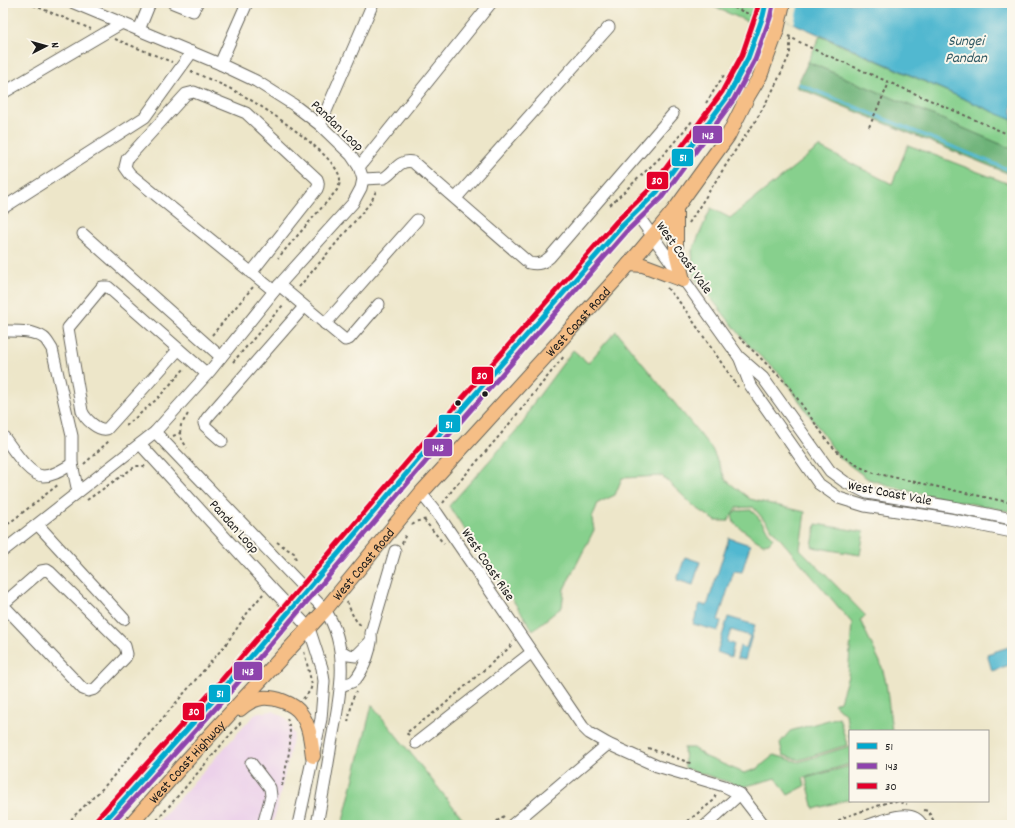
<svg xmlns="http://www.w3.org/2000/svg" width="1015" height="828" font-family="Dekko,sans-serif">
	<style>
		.built { fill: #ecd1ea }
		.green { fill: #87d08d; stroke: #527654 }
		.forest { fill: #6db278; stroke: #44674a }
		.water { fill: #51b8d0; stroke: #366a76 }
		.pier { fill: #ede6c9 }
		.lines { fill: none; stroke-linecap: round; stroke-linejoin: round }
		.stream { stroke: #51b8d0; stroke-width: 3.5 }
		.minor-casing { stroke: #656359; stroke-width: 13 }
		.major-casing { stroke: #656359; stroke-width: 16 }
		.path { stroke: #656359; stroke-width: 2; stroke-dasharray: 3 3; stroke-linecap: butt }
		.minor { stroke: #fff; stroke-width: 11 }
		.major { stroke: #f5be86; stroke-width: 14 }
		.bus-1-casing { stroke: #fbf7ec; stroke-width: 8 }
		.bus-2-casing { stroke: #fbf7ec; stroke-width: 8 }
		.bus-3-casing { stroke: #fbf7ec; stroke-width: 8 }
		.bus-1 { stroke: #00a9ce; stroke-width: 5 }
		.bus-2 { stroke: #8e44ad; stroke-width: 5 }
		.bus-3 { stroke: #e4002b; stroke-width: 5 }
		.bus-dot { fill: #1c1c1c; stroke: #fbf7ec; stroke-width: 1.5 }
		.labels { text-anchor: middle; stroke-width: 4; stroke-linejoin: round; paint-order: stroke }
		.street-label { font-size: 14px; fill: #1c1c1c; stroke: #fbf7ec }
		.water-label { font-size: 15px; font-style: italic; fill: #315a64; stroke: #fbf7ec }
		.line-badge { stroke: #fbf7ec; stroke-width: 1.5 }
		.badge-label { font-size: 11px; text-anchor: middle; font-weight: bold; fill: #fff }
	</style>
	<rect width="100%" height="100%" fill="#fbf7ec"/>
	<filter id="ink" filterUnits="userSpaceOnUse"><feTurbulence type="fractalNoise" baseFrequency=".025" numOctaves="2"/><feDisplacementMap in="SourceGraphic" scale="8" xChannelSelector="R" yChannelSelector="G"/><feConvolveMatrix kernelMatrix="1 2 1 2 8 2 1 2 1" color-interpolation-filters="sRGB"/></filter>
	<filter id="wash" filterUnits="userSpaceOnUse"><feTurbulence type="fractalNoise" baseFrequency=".012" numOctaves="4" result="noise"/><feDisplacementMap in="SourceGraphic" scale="16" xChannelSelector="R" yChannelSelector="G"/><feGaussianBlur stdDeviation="0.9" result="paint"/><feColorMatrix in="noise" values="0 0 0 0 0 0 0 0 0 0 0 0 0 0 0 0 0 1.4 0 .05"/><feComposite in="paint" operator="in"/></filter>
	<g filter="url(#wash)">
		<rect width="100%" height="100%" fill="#ede6c9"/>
		<polygon class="built" points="273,711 286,718 294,734 273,825 155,825 256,713"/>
		<g class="green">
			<polygon points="705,3 747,3 756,7 751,23"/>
			<polygon points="820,36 1012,120 1012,149 808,62"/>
			<polygon points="908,145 1012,185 1012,512 904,490 868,479 839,457 781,375 750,347 694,277 692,251 711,208 730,218 819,147 892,184"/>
			<polygon points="616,331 712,449 726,480 750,499 805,512 800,549 866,616 860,620 881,664 886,682 892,731 850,731 850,742 846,715 834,704 840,701 848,676 852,623 753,507 736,508 732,514 736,511 751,510 758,517 773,538 769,543 763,544 756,540 734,523 732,514 728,521 716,521 695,507 662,476 622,478 615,495 598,503 592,518 594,530 564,589 562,607 533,630 449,506 523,423 532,405 573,350 588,363"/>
			<polygon points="816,524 864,532 860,555 812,547"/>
			<polygon points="372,705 468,825 342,825"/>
			<polygon points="839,717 847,745 799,760 783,755 780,743 790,731"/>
			<polygon points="850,746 850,764 803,778 805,786 788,795 776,778 743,787 685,768 684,748 693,748 706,757 744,773 757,769 774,755 799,762"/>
			<polygon points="850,766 850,799 814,809 806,778"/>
		</g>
		<polygon class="forest" points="808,62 1012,149 1012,175 796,87"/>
		<g class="water">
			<polygon points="748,3 1012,4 1012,120"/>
			<polygon points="729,538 750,545 742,572 734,571 718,620 721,621 718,631 693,624 700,604 707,606"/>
			<polygon points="685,557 700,562 693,585 677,580"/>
			<polygon points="728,617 755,625 745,660 737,658 740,646 746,648 750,636 731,630 727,642 734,644 731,657 717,652"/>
			<polygon points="1012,646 1012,664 992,671 987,654"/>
		</g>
		<polygon class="pier" points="751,3 799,3 794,24 751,4"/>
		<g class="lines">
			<polyline class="stream" points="799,84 1012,171"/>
		</g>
	</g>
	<g filter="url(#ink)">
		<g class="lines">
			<defs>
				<g id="minor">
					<polyline points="173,3 193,11 197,3"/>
					<polyline points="139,30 150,3"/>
					<polyline points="220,64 247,3"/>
					<polyline points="3,93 122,23"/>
					<polyline points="320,125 373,3"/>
					<polyline points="359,167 491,3"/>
					<path d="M363,179L384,178C395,172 398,159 413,162L529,263C539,265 543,263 550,257L673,114"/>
					<polyline points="456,198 609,27"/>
					<polyline points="3,208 145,117 192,52"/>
					<polyline points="636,213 739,357 763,378 830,471 845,482 867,493 953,507 1012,519"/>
					<polyline points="83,234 221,357"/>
					<path d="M251,273L317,189C319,185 319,183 317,179L246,113L194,92L186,94L127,159L125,167L130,174L274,291"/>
					<polyline points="279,285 345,340 349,339 379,304"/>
					<polyline points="325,324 417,220"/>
					<path d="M3,331C16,331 33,330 44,338C47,340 49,345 52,349L72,436V464L78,492"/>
					<path d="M179,349L107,429C98,431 85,419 82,411L68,328L102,287H108L207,374"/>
					<polyline points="740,359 750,385 819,484 839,498 865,506 949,519 1012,532"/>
					<path d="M155,432L325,610C352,650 339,700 331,744C327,771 322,798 317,825"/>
					<path d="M3,436C12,447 28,475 43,476C54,476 63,469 72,464"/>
					<polyline points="222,441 205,426 204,423 207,418 304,307"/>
					<polyline points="140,444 274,591 309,628 322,668 324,681 321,719 298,825"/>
					<polyline points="421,493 437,513 583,727 589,733 608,744 657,766 724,786 740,794 764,825"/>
					<polyline points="38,525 124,619"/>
					<polyline points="3,551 155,432 210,371 279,285 353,203 361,188 363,179 359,167 351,155 320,125 294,105 256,81 220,64 74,3"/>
					<polyline points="3,604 41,571 47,570 50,572 125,646 127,654 125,658 95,689 88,691 83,689 3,605"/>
					<polyline points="341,651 348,655 356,656 371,641"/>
					<path d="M341,686C345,684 352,683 355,680C364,670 373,645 371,633L395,551"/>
					<polyline points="416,743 532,652"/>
					<polyline points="251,763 270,788 271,796 263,825"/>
					<polyline points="512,825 608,744"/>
					<polyline points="706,825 740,794"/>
					<path d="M869,825C884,820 912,807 922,825"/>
				</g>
				<g id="major">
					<polyline points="676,208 676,252 683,280"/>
					<polyline points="629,264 643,265 683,280"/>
					<path d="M240,709C246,704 253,699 262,698C275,697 294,703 301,714C310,726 311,742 313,756"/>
					<polyline points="101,825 219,694 429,447 622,226 657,192 728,96 748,58 763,16 766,3"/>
					<path id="s1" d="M130,825L180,768L325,610L421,493L617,278L642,249L676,208L728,136L748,96L760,76L777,30L783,3"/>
				</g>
			</defs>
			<use href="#minor" class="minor-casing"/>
			<use href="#major" class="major-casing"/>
			<g class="path">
				<polyline points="28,3 91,29"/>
				<polyline points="723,3 751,15"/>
				<polyline points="788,36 813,49 1012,136"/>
				<polyline points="115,39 172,62"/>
				<path d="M191,71C208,79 227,86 244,96C263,107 342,158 340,181C340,184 338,188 337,190L278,258"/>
				<polyline points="706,103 724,75"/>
				<polyline points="869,127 889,83"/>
				<polyline points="610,205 665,153 693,120"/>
				<polyline points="689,223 740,143 755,122 774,88 790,54 790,35"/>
				<polyline points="299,287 371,202 377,189"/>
				<polyline points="667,288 682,305 738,387"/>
				<polyline points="212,335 253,287"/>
				<polyline points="739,337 787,384 829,443 841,455 860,467 874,473 1012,503"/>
				<polyline points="233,362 284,304"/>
				<polyline points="126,426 157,399 185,368"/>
				<polyline points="180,433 181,425 188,414"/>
				<polyline points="173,436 180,433 181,438 187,448"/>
				<polyline points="84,464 110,440"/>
				<polyline points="87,500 136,466 144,466 146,468"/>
				<polyline points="443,503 453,489 501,434 565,355"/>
				<polyline points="424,520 444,544"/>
				<polyline points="412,525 418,521 428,519"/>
				<polyline points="3,528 59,484"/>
				<polyline points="277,542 287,549 294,553 296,560"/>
				<polyline points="402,544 406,533"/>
				<path d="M347,602C351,611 354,621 362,626"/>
				<polyline points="303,699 310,691 312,685 304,651"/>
				<polyline points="348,722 353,698 356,692"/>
				<polyline points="409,735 406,733 439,709 509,648 513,642"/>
				<polyline points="648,748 693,764"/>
				<path d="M282,786C286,763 295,741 287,718"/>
				<polyline points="924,810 928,811 936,825"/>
				<polyline points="68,825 73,817 104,787 227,643 248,612 263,594"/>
				<polyline points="153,825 242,721"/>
				<polyline points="492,825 504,816"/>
				<polyline points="683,825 713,801 716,794"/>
				<polyline points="834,825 842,818 889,802 894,801 907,804"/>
			</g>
			<use href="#minor" class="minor"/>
			<use href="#major" class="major"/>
			<defs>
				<polyline id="bus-1" points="101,825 219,694 429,447 622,226 657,192 728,96 748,58 763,16 766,3"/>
				<polyline id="bus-2" points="110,825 224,699 434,452 627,231 662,197 734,99 755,60 770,18 773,5"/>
				<polyline id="bus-3" points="96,820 214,689 424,442 617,221 652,187 722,92 742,55 756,14 759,3"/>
			</defs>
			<use href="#bus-1" class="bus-1-casing"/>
			<use href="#bus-2" class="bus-2-casing"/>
			<use href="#bus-3" class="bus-3-casing"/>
			<use href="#bus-1" class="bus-1"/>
			<use href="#bus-2" class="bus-2"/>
			<use href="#bus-3" class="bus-3"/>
		</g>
	</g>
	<g class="bus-dot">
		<circle cx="485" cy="394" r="3.5"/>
		<circle cx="458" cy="403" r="3.5"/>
	</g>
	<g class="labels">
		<g class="street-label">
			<text transform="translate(338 125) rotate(44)" y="5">Pandan Loop</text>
			<text transform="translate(685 257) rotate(54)" y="5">West Coast Vale</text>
			<text dy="5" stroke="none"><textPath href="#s1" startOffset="674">West Coast Road</textPath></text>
			<text transform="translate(890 492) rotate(11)" y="5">West Coast Vale</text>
			<text transform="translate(235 526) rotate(48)" y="5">Pandan Loop</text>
			<text dy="5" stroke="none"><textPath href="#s1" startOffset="350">West Coast Road</textPath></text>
			<text transform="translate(489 564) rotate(56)" y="5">West Coast Rise</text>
			<text dy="5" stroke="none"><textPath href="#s1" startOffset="85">West Coast Highway</textPath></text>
		</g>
		<g class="water-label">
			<text x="966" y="45">Sungei<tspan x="966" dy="17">Pandan</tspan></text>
		</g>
	</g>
	<g class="line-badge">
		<rect x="692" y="125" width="31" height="19" rx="4" fill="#8e44ad"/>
		<rect x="671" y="148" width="23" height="19" rx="4" fill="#00a9ce"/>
		<rect x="646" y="171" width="23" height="19" rx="4" fill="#e4002b"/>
		<rect x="471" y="366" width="23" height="19" rx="4" fill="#e4002b"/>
		<rect x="438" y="414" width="23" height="19" rx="4" fill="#00a9ce"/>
		<rect x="423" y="438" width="30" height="19" rx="4" fill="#8e44ad"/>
		<rect x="233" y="661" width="30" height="20" rx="4" fill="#8e44ad"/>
		<rect x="208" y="684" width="23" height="19" rx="4" fill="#00a9ce"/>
		<rect x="182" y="702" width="23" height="19" rx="4" fill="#e4002b"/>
	</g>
	<g class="badge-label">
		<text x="708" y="139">143</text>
		<text x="683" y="161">51</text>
		<text x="657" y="184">30</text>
		<text x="482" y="379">30</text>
		<text x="449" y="428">51</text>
		<text x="438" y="451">143</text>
		<text x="248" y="675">143</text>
		<text x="220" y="697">51</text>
		<text x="194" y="715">30</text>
	</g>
	<rect width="1015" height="828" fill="none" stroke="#fbf7ec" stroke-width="16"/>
	<rect x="849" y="730" width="140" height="72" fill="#fbf7ec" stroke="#a29f99"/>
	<rect x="857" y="743" width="20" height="6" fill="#00a9ce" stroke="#a29f99"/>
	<text x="885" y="750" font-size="12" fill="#1c1c1c">51</text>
	<rect x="857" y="763" width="20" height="6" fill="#8e44ad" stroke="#a29f99"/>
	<text x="885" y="770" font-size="12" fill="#1c1c1c">143</text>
	<rect x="857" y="783" width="20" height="6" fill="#e4002b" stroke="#a29f99"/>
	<text x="885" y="790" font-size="12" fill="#1c1c1c">30</text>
	<g transform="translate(46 46) rotate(84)" stroke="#fbf7ec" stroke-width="3" paint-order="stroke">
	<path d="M0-3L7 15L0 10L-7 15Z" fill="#1c1c1c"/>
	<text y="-6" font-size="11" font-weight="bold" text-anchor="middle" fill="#1c1c1c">N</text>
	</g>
</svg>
